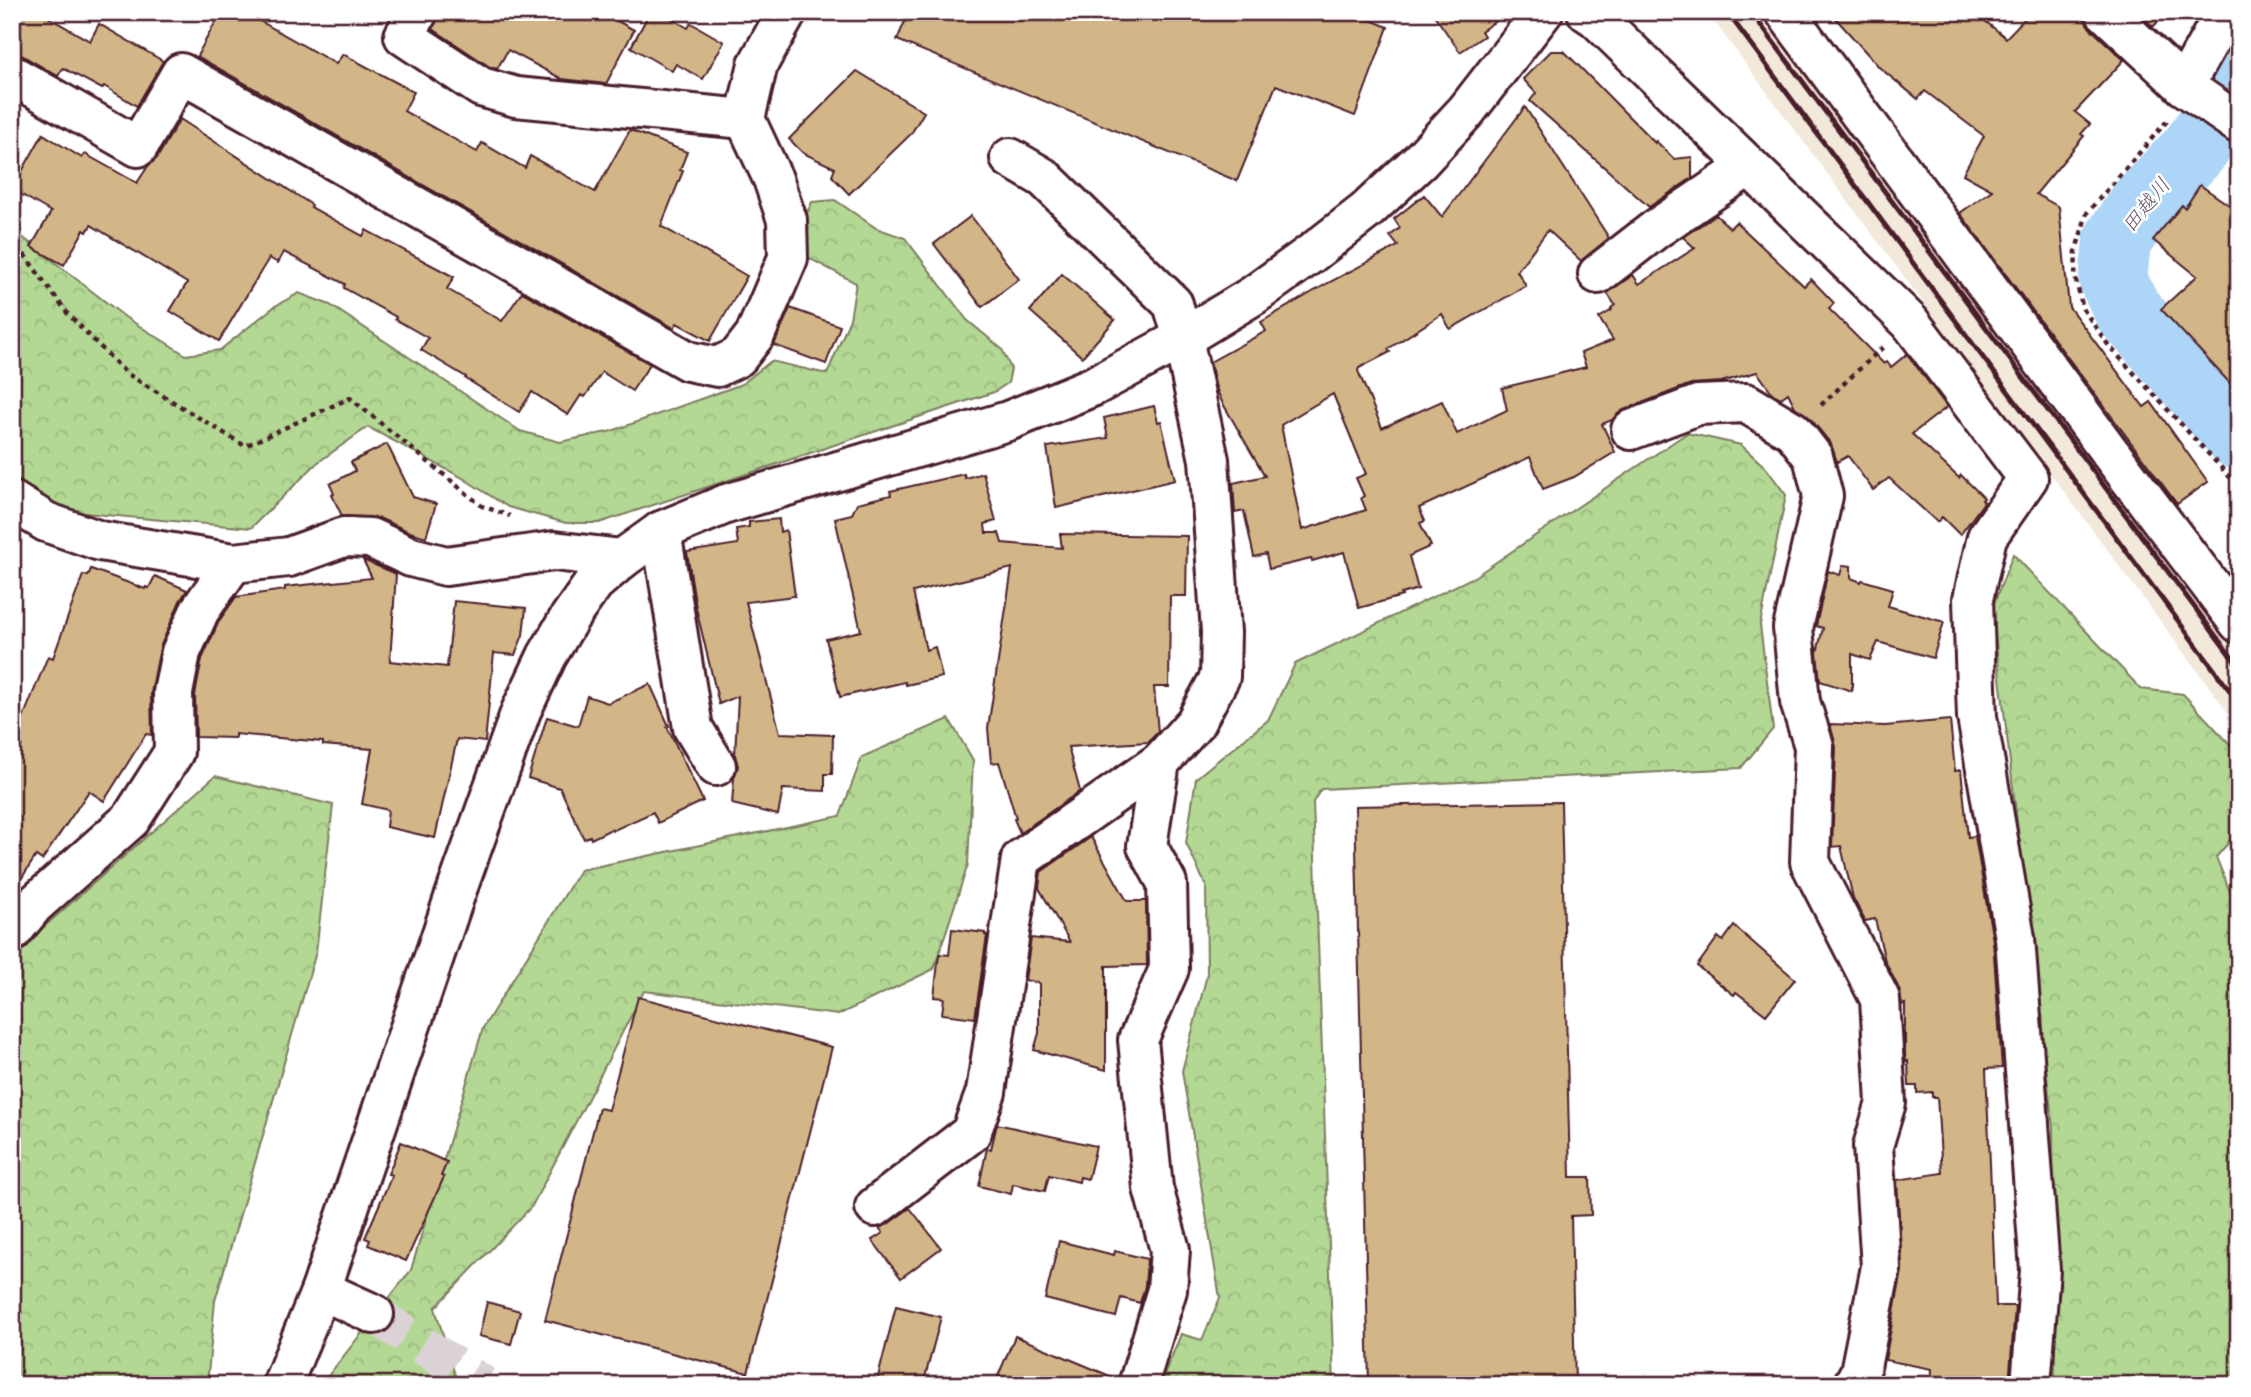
<svg xmlns="http://www.w3.org/2000/svg" width="2251" height="1397" font-family="Kalam,'Klee One',sans-serif">
	<style>
		.built { fill: #f2e9db }
		.forest { fill: url(#forest-crowns); stroke: #7e7c60; stroke-width: 2 }
		.lines { fill: none; stroke-linecap: round; stroke-linejoin: round }
		.river { stroke: #acd5f7; stroke-width: 68 }
		.building { fill: #d3b688; stroke: #4a1f2b; stroke-width: 2; fill-rule: evenodd }
		.minor-tunnel { stroke: #dbd2d5; stroke-width: 38; stroke-dasharray: 38 19; stroke-linecap: butt }
		.minor-casing { stroke: #4a1f2b; stroke-width: 44 }
		.path { stroke: #4a1f2b; stroke-width: 4.5; stroke-dasharray: 5 5; stroke-linecap: butt }
		.minor { stroke: #fff; stroke-width: 38 }
		.rail { stroke: #4a1f2b; stroke-width: 5 }
		.labels { text-anchor: middle; stroke-width: 5; stroke-linejoin: round; paint-order: stroke }
		.water-label { font-size: 21px; font-style: italic; fill: #675668; stroke: #fff }
	</style>
	<defs>
		<pattern id="forest-crowns" width="20" height="18" patternUnits="userSpaceOnUse" patternTransform="scale(1.75)"><rect width="20" height="18" fill="#b2d894"/><path d="M2 6a3 3 0 1 1 6 0M12 15a3 3 0 1 1 6 0" fill="none" stroke="#9bb980"/></pattern>
	</defs>
	<rect width="100%" height="100%" fill="#fff"/>
	<filter id="ink" filterUnits="userSpaceOnUse"><feTurbulence type="fractalNoise" baseFrequency=".0143" numOctaves="2"/><feDisplacementMap in="SourceGraphic" scale="14" xChannelSelector="R" yChannelSelector="G"/><feConvolveMatrix kernelMatrix="1 2 1 2 8 2 1 2 1" color-interpolation-filters="sRGB"/></filter>
	<g filter="url(#ink)">
		<polygon class="built" points="1707,12 1767,12 2239,652 2239,727"/>
		<g class="forest">
			<polygon points="835,200 876,228 905,238 967,320 1002,349 1011,369 1008,383 994,392 599,523 566,523 508,507 461,477 368,427 317,463 251,528 50,510 12,496 12,229 125,317 186,355 220,350 275,306 299,293 330,305 520,431 560,442 612,431 742,384 771,361 827,374 850,319 856,283 801,254 801,226 812,202"/>
			<polygon points="1687,433 1741,445 1766,468 1786,495 1760,625 1773,729 1741,768 1321,789 1313,802 1334,1385 1160,1385 1181,1334 1202,1340 1220,1298 1182,1071 1207,975 1206,886 1186,843 1196,778 1268,720 1295,664 1474,577"/>
			<polygon points="2013,554 2141,689 2183,694 2239,754 2239,831 2216,857 2239,914 2239,1385 2055,1385 2053,1128 1992,609"/>
			<polygon points="949,719 973,760 968,864 934,969 838,1015 644,991 532,1206 435,1308 458,1385 321,1385 411,1270 483,1028 580,870 840,816 862,757"/>
			<polygon points="215,776 333,805 316,952 215,1301 207,1385 12,1385 12,955"/>
		</g>
		<g class="lines">
			<polyline class="river" points="2239,72 2216,117 2194,150 2144,202 2117,241 2113,280 2128,311 2239,436"/>
		</g>
		<g class="building">
			<polygon points="12,12 39,12 90,41 99,24 163,61 137,106 104,86 102,89 63,68 58,76 23,56 12,53"/>
			<polygon points="221,12 244,12 336,64 343,54 414,92 404,111 477,152 482,143 525,168 530,156 595,192 630,130 687,152 680,170 683,171 661,226 747,276 710,341 677,323 674,328 197,56"/>
			<polygon points="440,12 601,12 634,30 606,84 562,79 508,50 497,69 490,67 433,29"/>
			<polygon points="650,12 660,12 688,28 691,23 724,42 703,79 676,64 672,71 631,47"/>
			<polygon points="909,12 1351,12 1388,27 1355,116 1276,85 1237,181 897,40"/>
			<polygon points="1432,12 1509,12 1481,31 1484,36 1460,52"/>
			<polygon points="1830,12 1974,12 2006,38 2031,12 2084,12 2084,19 2090,28 2124,60 2075,112 2090,124 2081,134 2084,136 2036,194 2059,207 2069,307 2144,407 2151,402 2208,482 2177,504 1960,213 1992,190 1963,174 1984,136 1925,91 1918,99 1880,68"/>
			<polygon points="2137,12 2167,12 2153,27"/>
			<polygon points="1551,51 1564,51 1655,143 1656,141 1674,159 1692,157 1692,178 1649,207 1530,101 1536,93 1523,79"/>
			<polygon points="857,71 924,112 911,134 849,194 832,176 835,168 803,153 789,139"/>
			<path d="M1525,107L1609,238L1581,261L1548,230L1517,271L1526,286L1450,329L1442,314L1388,349L1390,352L1359,368L1358,371L1382,428L1442,401L1457,434L1507,410L1502,388L1586,367L1581,353L1613,340L1599,318L1612,310L1611,308L1615,305L1607,293L1633,275L1639,284L1695,248L1683,237L1716,215L1730,228L1736,222L1804,286L1811,279L1834,303L1829,309L1884,364L1887,362L1891,367L1907,354L1947,407L1912,434L1959,478L1961,475L1984,498L1982,500L1984,502L1960,535L1942,517L1937,522L1889,478L1873,490L1848,456L1837,462L1831,444L1810,418L1795,407L1788,393L1781,398L1773,394L1757,372L1721,382L1691,384L1623,410L1612,420L1602,424L1615,452L1574,477L1543,489L1530,457L1419,508L1425,521L1420,523L1431,546L1409,556L1418,589L1401,594L1402,596L1359,608L1344,552L1312,561L1311,559L1269,569L1266,554L1254,557L1244,511L1235,513L1233,483L1265,476L1222,402L1216,388L1210,362L1266,331L1261,322L1328,283L1398,246L1390,236L1400,228L1394,219L1424,195L1442,217ZM1333,394L1366,474L1356,478L1364,496L1361,498L1366,510L1302,530L1281,425Z"/>
			<polygon points="180,119 312,205 311,207 363,236 366,230 454,277 447,289 502,321 522,292 650,364 632,391 602,372 585,397 581,395 568,415 532,392 519,412 465,378 466,377 421,350 428,338 395,319 396,317 344,288 345,284 284,252 278,263 269,258 219,341 170,311 187,283 91,225 87,232 84,230 64,265 31,247 51,212 12,189 43,134 82,158 85,154 137,183 148,166 157,158"/>
			<polygon points="2200,185 2239,212 2239,393 2161,309 2197,276 2153,240 2182,205 2185,208"/>
			<polygon points="971,216 1019,279 982,307 934,244"/>
			<polygon points="1062,274 1115,320 1082,357 1030,311"/>
			<polygon points="790,308 840,326 826,364 774,345"/>
			<polygon points="1154,406 1158,422 1161,421 1175,480 1056,508 1047,447 1108,438 1104,418"/>
			<polygon points="387,444 413,497 436,504 426,537 410,532 379,518 342,516 332,495 334,494 330,484 355,471 351,462"/>
			<polygon points="983,473 996,521 985,524 986,533 999,533 1002,543 1062,548 1060,534 1187,536 1186,596 1170,596 1169,687 1154,687 1158,732 1148,742 1068,747 1080,791 1020,833 1014,819 1016,818 999,762 991,763 988,728 1012,568 913,592 926,650 935,647 942,677 906,685 905,682 840,697 826,639 861,631 835,518 852,514 857,503 891,495 890,491 964,474 965,478"/>
			<polygon points="779,519 780,532 786,530 795,596 746,602 780,733 833,735 832,774 825,774 825,791 783,789 778,815 732,804 734,778 738,766 735,755 738,696 719,704 696,608 687,552 738,544 736,529 749,527 749,522"/>
			<polygon points="363,560 396,574 390,661 447,667 454,601 526,608 523,635 515,655 494,653 485,742 457,739 435,838 386,827 388,810 362,804 372,749 323,745 323,742 235,734 235,738 196,737 195,695 202,659 219,621 236,597 285,590 285,587 372,578"/>
			<polygon points="1843,565 1851,566 1851,578 1861,582 1862,580 1893,589 1888,606 1944,622 1933,658 1878,642 1870,660 1852,654 1852,691 1820,681 1817,653 1823,628 1816,626 1828,571 1840,575"/>
			<polygon points="91,569 145,589 146,587 149,588 155,576 187,590 180,601 160,648 151,693 152,735 146,734 104,801 89,791 42,860 36,856 12,893 12,713 23,718 48,656 53,658 83,575 88,576"/>
			<polygon points="650,684 669,726 667,727 703,801 658,823 653,812 612,831 611,829 591,839 590,836 584,839 560,788 528,778 547,717 578,726 587,696 608,703"/>
			<polygon points="1950,720 1955,771 1961,770 1968,837 1975,836 1993,941 2002,1068 1986,1069 1996,1306 2015,1306 2009,1385 1931,1385 1932,1369 1885,1360 1902,1271 1897,1180 1942,1173 1937,1097 1932,1097 1932,1092 1917,1093 1917,1086 1909,1086 1908,1061 1906,1062 1905,1054 1905,1004 1902,1005 1899,989 1885,961 1875,919 1865,921 1853,898 1841,846 1832,847 1836,747 1830,724 1885,726"/>
			<polygon points="1561,802 1570,1177 1590,1177 1591,1215 1571,1216 1575,1385 1369,1385 1355,806"/>
			<polygon points="1091,837 1127,901 1146,901 1147,965 1106,966 1106,1070 1034,1050 1039,1033 1039,983 1025,980 1031,938 1070,942 1039,888 1041,872"/>
			<polygon points="1734,926 1795,979 1766,1015 1736,992 1734,995 1697,966 1718,937 1723,941"/>
			<polygon points="952,929 985,933 985,935 987,935 975,1018 942,1014 944,998 934,997 939,954 949,955"/>
			<polygon points="638,997 832,1047 748,1373 545,1320 599,1108 608,1110"/>
			<polygon points="997,1124 1096,1146 1088,1179 1080,1177 1079,1182 1049,1175 1045,1191 1013,1184 1011,1194 979,1186 987,1148 991,1149"/>
			<polygon points="401,1142 447,1162 441,1176 444,1177 406,1261 368,1245 370,1240 365,1238 392,1175 388,1174"/>
			<polygon points="910,1208 941,1248 901,1278 872,1240 883,1233 879,1228 888,1224"/>
			<polygon points="1059,1241 1114,1255 1115,1251 1147,1259 1145,1286 1140,1303 1121,1298 1116,1317 1045,1299"/>
			<polygon points="487,1302 520,1311 511,1344 479,1336"/>
			<polygon points="896,1306 941,1317 923,1385 876,1385"/>
			<polygon points="1015,1336 1117,1379 1117,1385 1017,1385 998,1376"/>
		</g>
		<g class="lines">
			<polyline class="minor-tunnel" points="374,1314 484,1385"/>
			<defs>
				<g id="minor">
					<polyline points="418,12 404,36 481,87 516,97 745,119 758,64 787,12"/>
					<polyline points="1587,12 1596,18 1910,322 2028,478 1987,537 1973,599 1977,717 2015,938 2040,1270 2031,1385"/>
					<polyline points="1785,12 2108,450 2239,623"/>
					<polyline points="2105,12 2184,86 2239,124"/>
					<polyline points="12,75 138,147 181,73 688,361 717,367 738,357 755,335 788,258 787,220 773,179 745,119"/>
					<polyline points="2184,86 2225,12"/>
					<polyline points="1010,158 1044,178 1173,304 1183,338 1209,460 1221,632 1220,677 1195,723 1160,762 1147,846 1167,883 1169,969 1138,1040 1153,1188 1170,1250 1167,1290 1138,1385"/>
					<polyline points="1598,274 1656,229 1749,166"/>
					<polyline points="1631,430 1698,405 1746,403 1793,431 1813,457 1823,496 1793,628 1800,702 1814,746 1810,862 1880,999 1886,1103 1873,1146 1881,1267 1860,1372 1853,1385"/>
					<polyline points="12,501 46,522 100,541 233,563 289,557 344,537 370,538 411,557 446,566 554,551 622,559"/>
					<polyline points="661,531 693,728 716,766"/>
					<polyline points="12,932 34,905 131,819 174,752 173,693 181,652 200,610 233,563"/>
					<polyline points="875,1207 971,1133 986,1092 1021,859 1160,762"/>
					<polyline points="321,1290 374,1314"/>
					<polyline points="282,1385 321,1290 454,898 521,711 547,656 570,617 594,583 622,559 661,531 726,504 1008,421 1094,386 1183,338 1254,295 1312,253 1366,211 1420,161 1467,110 1543,12"/>
				</g>
			</defs>
			<use href="#minor" class="minor-casing"/>
			<g class="path">
				<polyline points="2167,121 2087,213 2076,250 2075,277 2083,309 2109,346 2239,487"/>
				<polyline points="12,238 68,314 126,373 245,446 350,398 482,506 510,516"/>
				<polyline points="1821,405 1883,347"/>
			</g>
			<use href="#minor" class="minor"/>
			<g class="rail">
				<polyline points="1727,12 2239,703"/>
				<polyline points="1751,12 2239,667"/>
			</g>
		</g>
	</g>
	<g class="labels">
		<g class="water-label">
			<text transform="translate(2146 205) rotate(-51)" y="7">田越川</text>
		</g>
	</g>
	<rect width="2251" height="1397" fill="none" stroke="#fff" stroke-width="42"/>
	<rect x="21" y="21" width="2209" height="1355" fill="none" stroke="#4a1f2b" stroke-width="2.5" filter="url(#ink)"/>
</svg>
